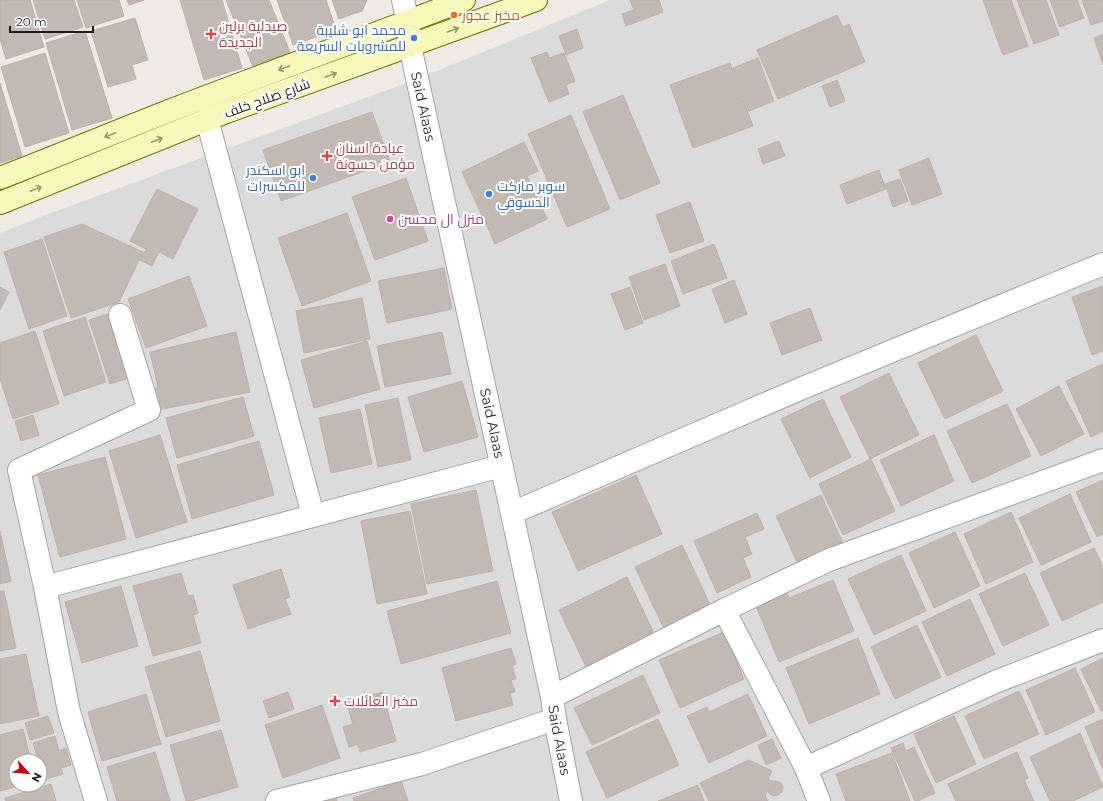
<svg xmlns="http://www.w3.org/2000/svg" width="1103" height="801" font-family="Montserrat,Cairo,sans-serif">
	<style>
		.residential { fill: #dcdbdb; fill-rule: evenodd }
		.building { fill: #c3b9b3; stroke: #c0afa6 }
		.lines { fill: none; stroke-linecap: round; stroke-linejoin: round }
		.minor-casing { stroke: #a2a2a2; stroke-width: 24 }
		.tertiary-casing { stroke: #a2a2a2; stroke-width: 24 }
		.secondary-casing { stroke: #717307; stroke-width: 24 }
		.minor { stroke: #fff; stroke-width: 22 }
		.tertiary { stroke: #fff; stroke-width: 22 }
		.secondary { stroke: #f8f6b8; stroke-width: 22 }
		.oneway { stroke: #969573 }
		.food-dot { fill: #e8710a; stroke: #fff; stroke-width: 1.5 }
		.health-dot { fill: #e0444e; stroke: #fff; stroke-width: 1.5 }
		.shop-dot { fill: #3f7fe0; stroke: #fff; stroke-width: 1.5 }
		.hotel-dot { fill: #d1479c; stroke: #fff; stroke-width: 1.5 }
		.labels { text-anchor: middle; stroke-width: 4; stroke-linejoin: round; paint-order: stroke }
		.food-label { font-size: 14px; fill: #c56008; stroke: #fff; text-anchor: start }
		.health-label { font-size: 14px; fill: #be3a42; stroke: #fff; text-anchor: start }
		.shop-label { font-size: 14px; fill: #366cbe; stroke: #fff; text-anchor: end }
		.street-label { font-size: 14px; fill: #1e1e1e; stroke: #fff }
		.hotel-label { font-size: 14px; fill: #b23c85; stroke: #fff; text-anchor: start }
	</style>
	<rect width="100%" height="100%" fill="#efeae4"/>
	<path class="residential" d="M610,0H1103V801H0V233L48,214L417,79ZM16,761H40V785H16Z"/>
	<g class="building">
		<polygon points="0,0 30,0 44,47 6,59 0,39"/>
		<polygon points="33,0 74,0 83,27 45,39"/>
		<polygon points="77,0 119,0 124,16 86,28"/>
		<polygon points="127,0 144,0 129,5"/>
		<polygon points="180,0 222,0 242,68 204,80"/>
		<polygon points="226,0 269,0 290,52 253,67"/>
		<polygon points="277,0 326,0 336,30 293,45"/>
		<polygon points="332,0 367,0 362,11 339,19"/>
		<polygon points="630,0 659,0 663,12 626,26 622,14 634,10"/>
		<polygon points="983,0 1011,0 1028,46 1003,55"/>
		<polygon points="1017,0 1046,0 1059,35 1034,44"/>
		<polygon points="1050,0 1077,0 1084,18 1060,27"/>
		<polygon points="1082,0 1103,0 1103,21 1091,25"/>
		<polygon points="837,15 843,27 849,24 865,62 778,99 757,50"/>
		<polygon points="135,18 148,60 132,65 136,79 108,87 91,31"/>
		<polygon points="577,29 583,48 566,55 559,36"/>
		<polygon points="85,31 112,118 72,130 46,43"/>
		<polygon points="1103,34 1103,65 1094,38"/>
		<polygon points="547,52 549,58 564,53 575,81 566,85 569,94 549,102 531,58"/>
		<polygon points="45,53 69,133 25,147 1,67"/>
		<polygon points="758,58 774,101 749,111 733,68"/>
		<polygon points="730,63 753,126 693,148 670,85"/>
		<polygon points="837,80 845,101 830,107 822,86"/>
		<polygon points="0,83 22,156 0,163"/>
		<polygon points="623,95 660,183 620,200 583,112"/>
		<polygon points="372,112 390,162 281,201 263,150"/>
		<polygon points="571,115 610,209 567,227 528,134"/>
		<polygon points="779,141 785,156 763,164 758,149"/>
		<polygon points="524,142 538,171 527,176 547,219 495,244 462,172"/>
		<polygon points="929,158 942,194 912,205 899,170"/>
		<polygon points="879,170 886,189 847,204 840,185"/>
		<polygon points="406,178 428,241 375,260 352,197"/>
		<polygon points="900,179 908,201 893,207 885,184"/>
		<polygon points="157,189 198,209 173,259 159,252 152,266 140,260 146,249 130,241"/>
		<polygon points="690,202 704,241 670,253 656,215"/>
		<polygon points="347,213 371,281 302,306 278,238"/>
		<polygon points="82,224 143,252 119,302 71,318 44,237"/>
		<polygon points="42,239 67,316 29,329 4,252"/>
		<polygon points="714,244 727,278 683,294 671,261"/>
		<polygon points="665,264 680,306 644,320 629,277"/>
		<polygon points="444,268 452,309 387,323 378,281"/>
		<polygon points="189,276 207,326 146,348 128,299"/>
		<polygon points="734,280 747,314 725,323 712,289"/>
		<polygon points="1103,286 1103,351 1092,355 1072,297"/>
		<polygon points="0,287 9,292 0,310"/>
		<polygon points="630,287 643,323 625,330 611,294"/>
		<polygon points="362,298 370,339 304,353 296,311"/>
		<polygon points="810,308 822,340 782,355 770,323"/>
		<polygon points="114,312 135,376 110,384 89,320"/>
		<polygon points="85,317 106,382 64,396 43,331"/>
		<polygon points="35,331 59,404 13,419 0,379 0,343"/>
		<polygon points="236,332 250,392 163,409 156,408 152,391 158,387 150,352"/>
		<polygon points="442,332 451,374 385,387 377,346"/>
		<polygon points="976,335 1003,391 945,419 918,363"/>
		<polygon points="367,341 380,389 314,408 301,360"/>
		<polygon points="1103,364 1103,431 1091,437 1066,381"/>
		<polygon points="889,373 919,435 870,459 840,397"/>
		<polygon points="462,381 478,437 424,452 408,397"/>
		<polygon points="1059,386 1084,434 1041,456 1016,409"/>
		<polygon points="243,397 254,436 177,458 166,418"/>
		<polygon points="398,398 411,460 378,467 365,405"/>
		<polygon points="823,399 851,457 810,478 781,419"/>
		<polygon points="1007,404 1031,456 972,483 947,431"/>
		<polygon points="360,409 372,464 331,473 319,418"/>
		<polygon points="33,415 39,435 21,441 15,421"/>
		<polygon points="160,435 187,522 136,538 109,451"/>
		<polygon points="934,435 954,481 901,506 880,460"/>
		<polygon points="259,441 274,495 192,519 177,465"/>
		<polygon points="105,457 126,539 60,557 38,475"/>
		<polygon points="871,459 895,511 843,535 819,484"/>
		<polygon points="636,475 662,534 578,571 552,512"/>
		<polygon points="1103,480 1103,534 1097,537 1076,492"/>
		<polygon points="476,490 493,571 427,584 411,504"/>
		<polygon points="1070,494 1091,542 1041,565 1019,518"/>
		<polygon points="821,495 843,543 798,564 776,516"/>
		<polygon points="410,511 427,594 377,604 361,521"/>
		<polygon points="1011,512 1033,562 986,584 964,534"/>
		<polygon points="757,513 764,529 745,537 752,554 743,558 751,577 717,593 694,541"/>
		<polygon points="0,531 11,581 0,584"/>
		<polygon points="955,532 980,586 934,608 909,553"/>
		<polygon points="682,545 713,611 666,633 635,567"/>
		<polygon points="1094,548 1103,567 1103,602 1062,621 1040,573"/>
		<polygon points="901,555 926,611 874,635 848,579"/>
		<polygon points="281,569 290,597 285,599 291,614 248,629 233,585"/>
		<polygon points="181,573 188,596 193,595 198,613 193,615 201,643 153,656 133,586"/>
		<polygon points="1025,573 1049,625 1003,646 979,594"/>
		<polygon points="627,577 655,635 586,667 559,610"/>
		<polygon points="833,580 854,631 779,662 756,606 787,593 789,598"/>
		<polygon points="497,581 511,633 401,664 387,611"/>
		<polygon points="121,586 138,646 82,663 65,602"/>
		<polygon points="0,591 4,591 16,648 0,651"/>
		<polygon points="970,599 995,654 947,676 922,622"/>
		<polygon points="917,625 941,677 895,699 871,647"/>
		<polygon points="724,632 744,679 680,708 659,660"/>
		<polygon points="858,638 880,694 809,724 786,668"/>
		<polygon points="511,648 516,664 512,666 516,679 511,680 515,692 510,693 513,705 456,721 442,668"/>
		<polygon points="200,651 220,721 166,737 145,667"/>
		<polygon points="26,654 39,716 0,724 0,659"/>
		<polygon points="1103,658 1103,710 1101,711 1081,669"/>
		<polygon points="1075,668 1095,712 1046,735 1026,690"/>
		<polygon points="643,675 660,713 592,745 574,708"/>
		<polygon points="1019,691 1039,734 984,759 965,716"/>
		<polygon points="288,692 294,709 269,718 263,701"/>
		<polygon points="382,692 396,741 360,752 358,744 349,747 343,727 353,724 346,702"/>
		<polygon points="146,694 161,744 102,761 88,712"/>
		<polygon points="748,694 767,736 709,763 687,716 707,707 709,712"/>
		<polygon points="322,705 340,758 283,778 265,725"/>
		<polygon points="48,716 54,733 30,740 25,723"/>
		<polygon points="954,716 976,764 936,783 914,734"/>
		<polygon points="658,719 679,765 607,798 586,752"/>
		<polygon points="1103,719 1103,769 1085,727"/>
		<polygon points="23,729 31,761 16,761 16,785 23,785 0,791 0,735"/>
		<polygon points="221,730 238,787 191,801 186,801 170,745"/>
		<polygon points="1080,733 1103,787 1073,801 1050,801 1030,757"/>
		<polygon points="55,736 59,751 66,748 71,765 61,768 63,774 43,780 40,768 40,761 38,761 33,743"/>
		<polygon points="772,739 781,758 766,765 758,745"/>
		<polygon points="903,743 906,751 914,747 935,793 918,801 915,801 891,748"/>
		<polygon points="155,752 170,801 117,801 107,767"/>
		<polygon points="1017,752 1028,778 1024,780 1034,801 956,801 948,784"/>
		<polygon points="892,753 910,801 846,801 836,774"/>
		<polygon points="749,760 772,771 768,779 772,781 776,781 781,783 783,787 782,792 778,795 773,796 769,793 768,790 765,796 768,801 709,801 700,783"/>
		<polygon points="401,781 408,801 354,801 353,798"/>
		<polygon points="51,784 56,801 6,801 5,798"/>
		<polygon points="698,785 704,801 658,801"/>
		<polygon points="336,796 337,801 315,801"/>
	</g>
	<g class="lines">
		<defs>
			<g id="minor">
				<path id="s1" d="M410,46L552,697L555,719L571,801"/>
				<polyline points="207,119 313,515"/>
				<polyline points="512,513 800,389 1103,264"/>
				<polyline points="45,587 501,466"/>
				<polyline points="552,697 724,610"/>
				<polyline points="806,768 995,682 1103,640"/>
				<polyline points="96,801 69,712 45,587 19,470 149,410 120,315"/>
				<polyline points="277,801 422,764 555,719"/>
				<polyline points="819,801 806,768 724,610 829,560 1103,460"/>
			</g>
			<polyline id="tertiary" points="403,0 408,22 410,46"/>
			<g id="secondary">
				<path d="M0,178C57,156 113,133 169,111C267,73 366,38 464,0"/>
				<polyline points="0,203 221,114 536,0"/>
			</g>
		</defs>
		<use href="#minor" class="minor-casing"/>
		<use href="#tertiary" class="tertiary-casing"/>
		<use href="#secondary" class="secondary-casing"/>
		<use href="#minor" class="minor"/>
		<use href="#tertiary" class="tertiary"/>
		<use href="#secondary" class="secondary"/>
	</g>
	<defs><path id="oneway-shaft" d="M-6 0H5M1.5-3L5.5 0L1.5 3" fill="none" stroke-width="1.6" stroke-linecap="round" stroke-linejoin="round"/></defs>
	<g class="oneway">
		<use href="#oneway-shaft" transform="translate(453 30) rotate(-20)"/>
		<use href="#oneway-shaft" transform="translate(284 68) rotate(160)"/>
		<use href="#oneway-shaft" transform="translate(331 75) rotate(-20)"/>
		<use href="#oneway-shaft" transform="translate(110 135) rotate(158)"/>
		<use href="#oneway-shaft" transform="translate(157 140) rotate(-22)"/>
		<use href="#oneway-shaft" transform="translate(36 189) rotate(-22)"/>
	</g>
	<circle class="food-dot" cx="454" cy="15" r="4"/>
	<g class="health-dot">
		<path d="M209 28h4v4h4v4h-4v4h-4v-4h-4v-4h4z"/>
		<path d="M325 150h4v4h4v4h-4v4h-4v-4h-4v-4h4z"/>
		<path d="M333 695h4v4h4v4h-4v4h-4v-4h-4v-4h4z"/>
	</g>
	<g class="shop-dot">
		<circle cx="414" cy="38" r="4"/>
		<circle cx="313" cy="178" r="4"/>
		<circle cx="489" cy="194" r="4"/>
	</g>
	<circle class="hotel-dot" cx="390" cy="219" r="4"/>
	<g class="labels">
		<g class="food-label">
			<text x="462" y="20">مخبز عجور</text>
		</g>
		<g class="health-label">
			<text x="219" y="31">صيدلية برلين<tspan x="219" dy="16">الجديدة</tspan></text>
			<text x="336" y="153">عيادة اسنان<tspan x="336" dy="16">مؤمن حسونة</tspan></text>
			<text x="344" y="706">مخبز العائلات</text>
		</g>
		<g class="shop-label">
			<text x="406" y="35">محمد ابو شليبة<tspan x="406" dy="16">للمشروبات السريعة</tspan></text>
			<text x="305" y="175">ابو اسكندر<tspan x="305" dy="16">للمكسرات</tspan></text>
			<text x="497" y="191" text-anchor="start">سوبر ماركت<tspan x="497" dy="16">الدسوقي</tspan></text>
		</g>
		<g class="street-label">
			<text transform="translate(267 98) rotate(-20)" y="5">شارع صلاح خلف</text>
			<text dy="5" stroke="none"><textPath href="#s1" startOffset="62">Said Alaas</textPath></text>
			<text dy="5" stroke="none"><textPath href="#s1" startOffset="386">Said Alaas</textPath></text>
			<text dy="5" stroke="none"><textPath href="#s1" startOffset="710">Said Alaas</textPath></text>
		</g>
		<g class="hotel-label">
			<text x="398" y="224">منزل ال محسن</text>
		</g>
	</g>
	<g transform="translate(28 773) rotate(117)"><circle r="19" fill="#ffffff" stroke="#a5a5a5"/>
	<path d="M0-3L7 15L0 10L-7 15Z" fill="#c80315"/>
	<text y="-6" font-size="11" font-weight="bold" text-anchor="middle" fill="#1e1e1e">N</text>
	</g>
	<path d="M10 26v6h83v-6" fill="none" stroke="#1e1e1e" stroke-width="2"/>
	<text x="16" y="26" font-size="12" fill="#1e1e1e" stroke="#ffffff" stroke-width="3" paint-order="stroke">20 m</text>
</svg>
